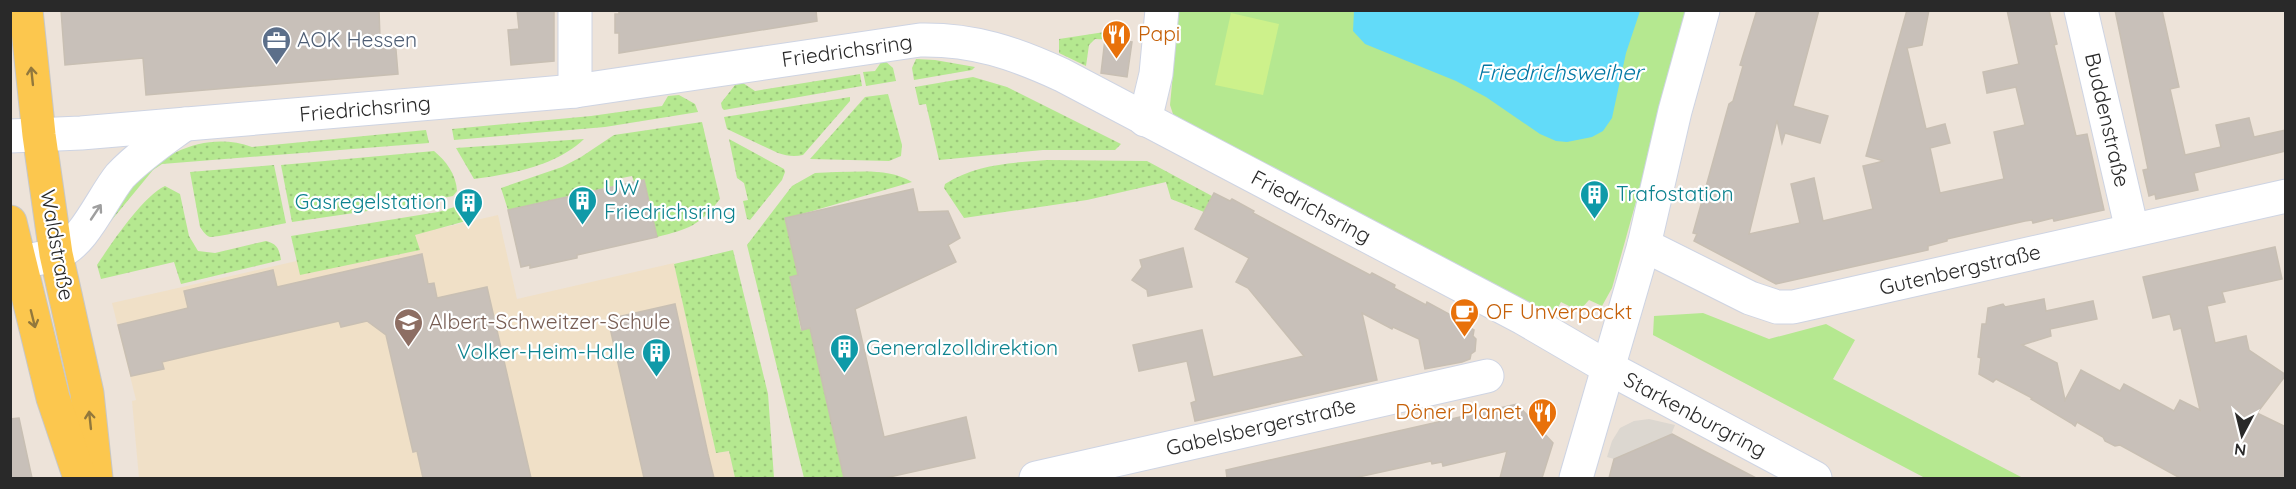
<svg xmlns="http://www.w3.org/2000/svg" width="2296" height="489" font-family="Quicksand,sans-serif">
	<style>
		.education { fill: #f0e0c7 }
		.grass { fill: url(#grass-dots) }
		.park { fill: #b5e890 }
		.pitch { fill: #cdf18b }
		.plaza { fill: #dcd7d0 }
		.water { fill: #62dbf9 }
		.building { fill: #c8c0b9; stroke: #c8bfb3; stroke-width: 1.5 }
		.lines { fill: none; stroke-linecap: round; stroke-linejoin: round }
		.minor-casing { stroke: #ced4e3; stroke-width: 35 }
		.major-casing { stroke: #c7c7c7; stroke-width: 35 }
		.minor { stroke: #fff; stroke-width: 33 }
		.major { stroke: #fcc74e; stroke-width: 33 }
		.oneway { stroke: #92783c }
		.oneway2 { stroke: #9f9f9f }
		.labels { text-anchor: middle; stroke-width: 4.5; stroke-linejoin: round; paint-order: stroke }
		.food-label { font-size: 21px; fill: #c56008; stroke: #fff; text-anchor: start }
		.service-label { font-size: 21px; fill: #4e5e75; stroke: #fff; text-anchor: start }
		.street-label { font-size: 21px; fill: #292929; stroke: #fff }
		.culture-label { font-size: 21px; fill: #0d838f; stroke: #fff; text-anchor: start }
		.education-label { font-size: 21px; fill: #785e54; stroke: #fff; text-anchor: start }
		.water-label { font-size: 22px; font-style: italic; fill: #0277a4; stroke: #fff }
	</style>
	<defs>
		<pattern id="grass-dots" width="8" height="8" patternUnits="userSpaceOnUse" patternTransform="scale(1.5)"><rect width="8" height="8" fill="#b5e890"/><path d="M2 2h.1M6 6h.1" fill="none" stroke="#9cc77c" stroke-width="1.8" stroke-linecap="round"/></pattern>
	</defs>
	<rect width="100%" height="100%" fill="#ede3d9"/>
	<polygon class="education" points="498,215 517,299 674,263 716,453 729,451 735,478 139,478 132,401 136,400 112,303"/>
	<g class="grass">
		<polygon points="1124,29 1115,40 1095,39 1089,45 1086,66 1059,53 1059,39"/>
		<polygon points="916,59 935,60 975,67 972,70 914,80 912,68"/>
		<polygon points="884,60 893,68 896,81 866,86 863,72 875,71 882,61"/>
		<polygon points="860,74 862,86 724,110 722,108 721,103 735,85 743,83 755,91"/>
		<polygon points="973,77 1007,87 1121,144 1115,150 1043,150 939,160 926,104 919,105 915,87"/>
		<polygon points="888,94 902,145 901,156 889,161 810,159 865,97"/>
		<polygon points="679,95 695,104 698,112 605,127 454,140 452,129 591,116 662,106 668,96"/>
		<path d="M850,97V101L803,155C794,157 787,156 778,153L727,129L724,117Z"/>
		<path d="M702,122L720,199C699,226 689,229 657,237L644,180L634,182L632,176L622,178L623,184L508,210L501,188L562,167L581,157L614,135Z"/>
		<path d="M426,130L429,143L162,164L153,170L106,227C115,212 124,191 136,180C168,150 210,132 252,147Z"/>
		<path d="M584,139C556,166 511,174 474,179L456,148Z"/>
		<polygon points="729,139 784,169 785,172 782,180 750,220 747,219 743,201 748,200 744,183 737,178"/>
		<path d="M434,151C446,161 456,174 457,191L453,196L402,206L292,222L281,165Z"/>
		<path d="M1047,160L1147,161L1212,196L1204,212L1171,199L1166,182L1087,200L964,218L944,188L945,184C976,164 1010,163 1047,160Z"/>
		<path d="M274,165L286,223C276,225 214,238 210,237C205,235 203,231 200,227L190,172Z"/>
		<path d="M836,172C862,172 889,168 912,182L785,219L798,275L790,277L801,330L810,328L844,478H804L747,245L792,186L815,173Z"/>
		<path d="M165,186L180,194L189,236L198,251L215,253L266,241C277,244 279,248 281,260L181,284L174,262L101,279L97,265C111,244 142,197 165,186Z"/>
		<polygon points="461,205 466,221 415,235 420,250 300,275 291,236 438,212"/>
		<polygon points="733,250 768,394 774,478 735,478 729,451 716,453 674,264"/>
	</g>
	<g class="park">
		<polygon points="1179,11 1689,11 1612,288 1602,306 1589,300 1581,309 1575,309 1561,302 1553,317 1174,117 1170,105"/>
		<polygon points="1703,313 1769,339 1826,324 1855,340 1833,379 2023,478 1925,478 1653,335 1654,316"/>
	</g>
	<polygon class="pitch" points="1231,13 1279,24 1263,95 1215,85"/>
	<polygon class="plaza" points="1649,419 1675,425 1671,435 1614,459 1607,457 1612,441 1620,428 1634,421"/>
	<polygon class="water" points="1354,11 1354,10 1640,11 1626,53 1612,118 1603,131 1592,137 1567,142 1556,141 1540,134 1486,97 1456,81 1365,44 1353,31"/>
	<g class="building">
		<polygon points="61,10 379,10 380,39 395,38 398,74 146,95 143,58 65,65"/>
		<polygon points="517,10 554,10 554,61 511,65 508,30 519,29"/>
		<polygon points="619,10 816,10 817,21 619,53 619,33 615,33 615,14 619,14"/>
		<polygon points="1757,10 1819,10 1793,106 1828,116 1820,143 1785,133 1782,143 1777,120 1749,234 1800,223 1791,184 1814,178 1823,221 1873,209 1863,166 1884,161 1866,156 1907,10 1929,10 1922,45 1907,48 1926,129 1945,124 1950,143 1930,148 1940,193 2004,179 1994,132 2025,125 2016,87 1987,93 1983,72 2019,64 2007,10 2049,10 2057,44 2054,45 2076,136 2087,134 2104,210 2054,221 2053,218 2033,223 2032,220 2025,221 1990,229 1947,239 1947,241 1928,246 1928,250 1776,284 1694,241 1697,234 1693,233 1702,201 1729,104 1733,101 1743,66 1740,65"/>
		<polygon points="2115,10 2162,10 2179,87 2170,89 2185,155 2221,147 2216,125 2249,118 2254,137 2286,130 2286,151 2194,173 2198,190 2156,199 2155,194 2149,196 2143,170 2148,169"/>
		<polygon points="1105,39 1132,42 1127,77 1101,73"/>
		<polygon points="644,180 657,237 577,255 577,258 530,268 530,265 521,267 508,210"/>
		<polygon points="913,189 918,212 948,211 960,238 948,245 956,262 855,309 884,437 966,417 975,458 885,478 844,478 810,328 802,330 790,277 798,275 785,218"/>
		<polygon points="1214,193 1230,201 1232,199 1254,211 1253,213 1309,243 1370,275 1372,273 1395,285 1394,288 1426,305 1427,302 1460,320 1459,322 1474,330 1473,336 1476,339 1475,351 1471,354 1470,359 1462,362 1425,369 1419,339 1393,327 1392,329 1362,313 1377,380 1195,421 1191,403 1196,401 1187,361 1139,371 1133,345 1202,330 1213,377 1304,356 1248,288 1236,282 1249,258 1195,229"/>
		<polygon points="2275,247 2282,279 2222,292 2225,302 2207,306 2215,343 2246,336 2249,350 2286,375 2257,413 2286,427 2286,478 2180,478 2120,445 2115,446 2105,441 2103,437 2077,422 2075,426 2071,423 2031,399 2032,398 1996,379 1993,382 1979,374 1981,358 1978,357 1980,341 1982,324 1986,324 1988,308 2003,304 2005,307 2044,299 2046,311 2093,301 2097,319 2050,329 2051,336 2022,345 2057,363 2065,400 2081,370 2120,391 2124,384 2174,411 2180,400 2200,410 2181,328 2174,330 2170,314 2153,318 2143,277"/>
		<polygon points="1183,248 1192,287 1148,296 1147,290 1132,280 1142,267 1140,260"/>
		<polygon points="422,254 428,284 434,283 437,298 487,287 531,478 423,478 417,451 413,452 386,335 367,321 341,327 339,321 204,352 162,362 164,369 131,376 118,325 188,308 184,291 273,270 277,287"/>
		<polygon points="675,304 708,454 714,478 644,478 608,319"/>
		<polygon points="1517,404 1553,443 1542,478 1500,478 1507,451 1443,466 1442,462 1432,464 1431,461 1354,478 1227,478 1226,470"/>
		<polygon points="19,418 32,478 10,478 10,419"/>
		<polygon points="1672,434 1704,451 1756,478 1609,478 1614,459"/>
	</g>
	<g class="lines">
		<defs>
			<g id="minor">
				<polyline points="2081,10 2132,230"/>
				<polyline points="575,91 575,10"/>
				<polyline points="1145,120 1156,74 1162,10"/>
				<path d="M10,136L81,133L575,91L920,40C974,39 1014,53 1062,75L1523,318L1607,367L1815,478"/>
				<polyline points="1644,245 1750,298 1777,307 1793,307 2286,196"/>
				<path d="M10,263C25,261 42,259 56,254C84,244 102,198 120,176C139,156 163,140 185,124"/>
				<polyline points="1036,478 1487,376"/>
				<polyline points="1576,478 1644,245 1675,111 1703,10"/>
			</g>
			<g id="major">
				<polyline points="26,10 39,135 56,254 87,393 96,478"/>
				<polyline points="10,222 53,398 80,478"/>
			</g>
		</defs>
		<use href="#minor" class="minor-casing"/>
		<use href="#major" class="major-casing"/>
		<use href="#minor" class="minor"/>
		<use href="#major" class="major"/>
	</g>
	<defs><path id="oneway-shaft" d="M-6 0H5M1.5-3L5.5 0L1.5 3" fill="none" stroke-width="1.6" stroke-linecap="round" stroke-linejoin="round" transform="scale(1.5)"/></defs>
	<g class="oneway">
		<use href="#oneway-shaft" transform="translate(32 76) rotate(-96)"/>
		<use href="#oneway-shaft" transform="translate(33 319) rotate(76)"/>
		<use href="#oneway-shaft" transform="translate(90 420) rotate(-96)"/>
	</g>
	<use class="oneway2" href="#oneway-shaft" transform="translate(96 212) rotate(-56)"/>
	<defs>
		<symbol id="restaurant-pin" viewBox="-11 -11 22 30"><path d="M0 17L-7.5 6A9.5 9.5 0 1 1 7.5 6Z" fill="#e8710a" stroke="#fff"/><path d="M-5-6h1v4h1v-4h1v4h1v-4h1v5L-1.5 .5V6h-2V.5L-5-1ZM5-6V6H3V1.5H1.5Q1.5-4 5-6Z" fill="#fff"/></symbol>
		<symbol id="office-pin" viewBox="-11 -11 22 30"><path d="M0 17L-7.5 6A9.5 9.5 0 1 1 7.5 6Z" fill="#5c6f8a" stroke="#fff"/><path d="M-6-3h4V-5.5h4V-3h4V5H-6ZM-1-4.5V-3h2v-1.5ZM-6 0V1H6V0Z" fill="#fff"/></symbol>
		<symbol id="building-pin" viewBox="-11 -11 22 30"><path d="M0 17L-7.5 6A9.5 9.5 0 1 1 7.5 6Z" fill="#0f9aa8" stroke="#fff"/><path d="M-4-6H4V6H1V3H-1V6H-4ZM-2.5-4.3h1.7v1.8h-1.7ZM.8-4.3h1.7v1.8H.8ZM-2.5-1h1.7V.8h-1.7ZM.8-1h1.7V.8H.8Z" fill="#fff"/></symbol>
		<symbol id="cafe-pin" viewBox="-11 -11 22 30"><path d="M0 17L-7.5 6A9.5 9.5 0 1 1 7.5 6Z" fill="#e8710a" stroke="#fff"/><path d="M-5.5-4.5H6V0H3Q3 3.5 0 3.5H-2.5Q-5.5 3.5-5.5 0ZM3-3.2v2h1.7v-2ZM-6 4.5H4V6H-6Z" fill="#fff"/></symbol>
		<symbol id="school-pin" viewBox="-11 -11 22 30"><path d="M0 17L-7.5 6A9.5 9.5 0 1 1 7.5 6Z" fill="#8d6e63" stroke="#fff"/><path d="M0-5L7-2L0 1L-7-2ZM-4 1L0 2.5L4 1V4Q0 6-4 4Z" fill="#fff"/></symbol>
	</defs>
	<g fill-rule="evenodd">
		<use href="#restaurant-pin" x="1100" y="18" width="33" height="45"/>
		<use href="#office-pin" x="260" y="24" width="33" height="45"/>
		<use href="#building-pin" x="1578" y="178" width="33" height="45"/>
		<use href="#building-pin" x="566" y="184" width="33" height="45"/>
		<use href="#building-pin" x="452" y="186" width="33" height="45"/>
		<use href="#cafe-pin" x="1448" y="296" width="33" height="45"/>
		<use href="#school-pin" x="392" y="306" width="33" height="45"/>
		<use href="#building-pin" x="828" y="332" width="33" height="45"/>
		<use href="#building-pin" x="640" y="336" width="33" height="45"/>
		<use href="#restaurant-pin" x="1526" y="396" width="33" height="45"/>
	</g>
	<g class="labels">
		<g class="food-label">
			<text x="1138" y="41">Papi</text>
			<text x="1486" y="319">OF Unverpackt</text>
			<text x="1522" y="419" text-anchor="end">Döner Planet</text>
		</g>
		<g class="service-label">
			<text x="297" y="47">AOK Hessen</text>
		</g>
		<g class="street-label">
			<text transform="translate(847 51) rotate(-8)" y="7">Friedrichsring</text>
			<text transform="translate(365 109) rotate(-5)" y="7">Friedrichsring</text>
			<text transform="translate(2107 120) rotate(77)" y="7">Buddenstraße</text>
			<text transform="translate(1311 207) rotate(28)" y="7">Friedrichsring</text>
			<text transform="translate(57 245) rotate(80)" y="7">Waldstraße</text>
			<text transform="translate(1960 270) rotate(-13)" y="7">Gutenbergstraße</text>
			<text transform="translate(1695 415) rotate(28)" y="7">Starkenburgring</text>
			<text transform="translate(1261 427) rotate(-13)" y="7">Gabelsbergerstraße</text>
		</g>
		<g class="culture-label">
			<text x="604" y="195">UW<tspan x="604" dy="24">Friedrichsring</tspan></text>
			<text x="1616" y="201">Trafostation</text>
			<text x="447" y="209" text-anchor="end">Gasregelstation</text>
			<text x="866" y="355">Generalzolldirektion</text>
			<text x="635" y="359" text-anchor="end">Volker-Heim-Halle</text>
		</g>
		<g class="education-label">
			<text x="429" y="329">Albert-Schweitzer-Schule</text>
		</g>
		<g class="water-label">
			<text x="1560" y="80">Friedrichsweiher</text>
		</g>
	</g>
	<rect width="2296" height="489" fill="none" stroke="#292929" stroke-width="24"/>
	<g transform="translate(2242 435) rotate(187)" stroke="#ffffff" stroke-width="4.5" paint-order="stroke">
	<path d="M0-4.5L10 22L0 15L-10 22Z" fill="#292929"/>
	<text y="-9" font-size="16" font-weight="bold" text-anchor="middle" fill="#292929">N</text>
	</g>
</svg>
